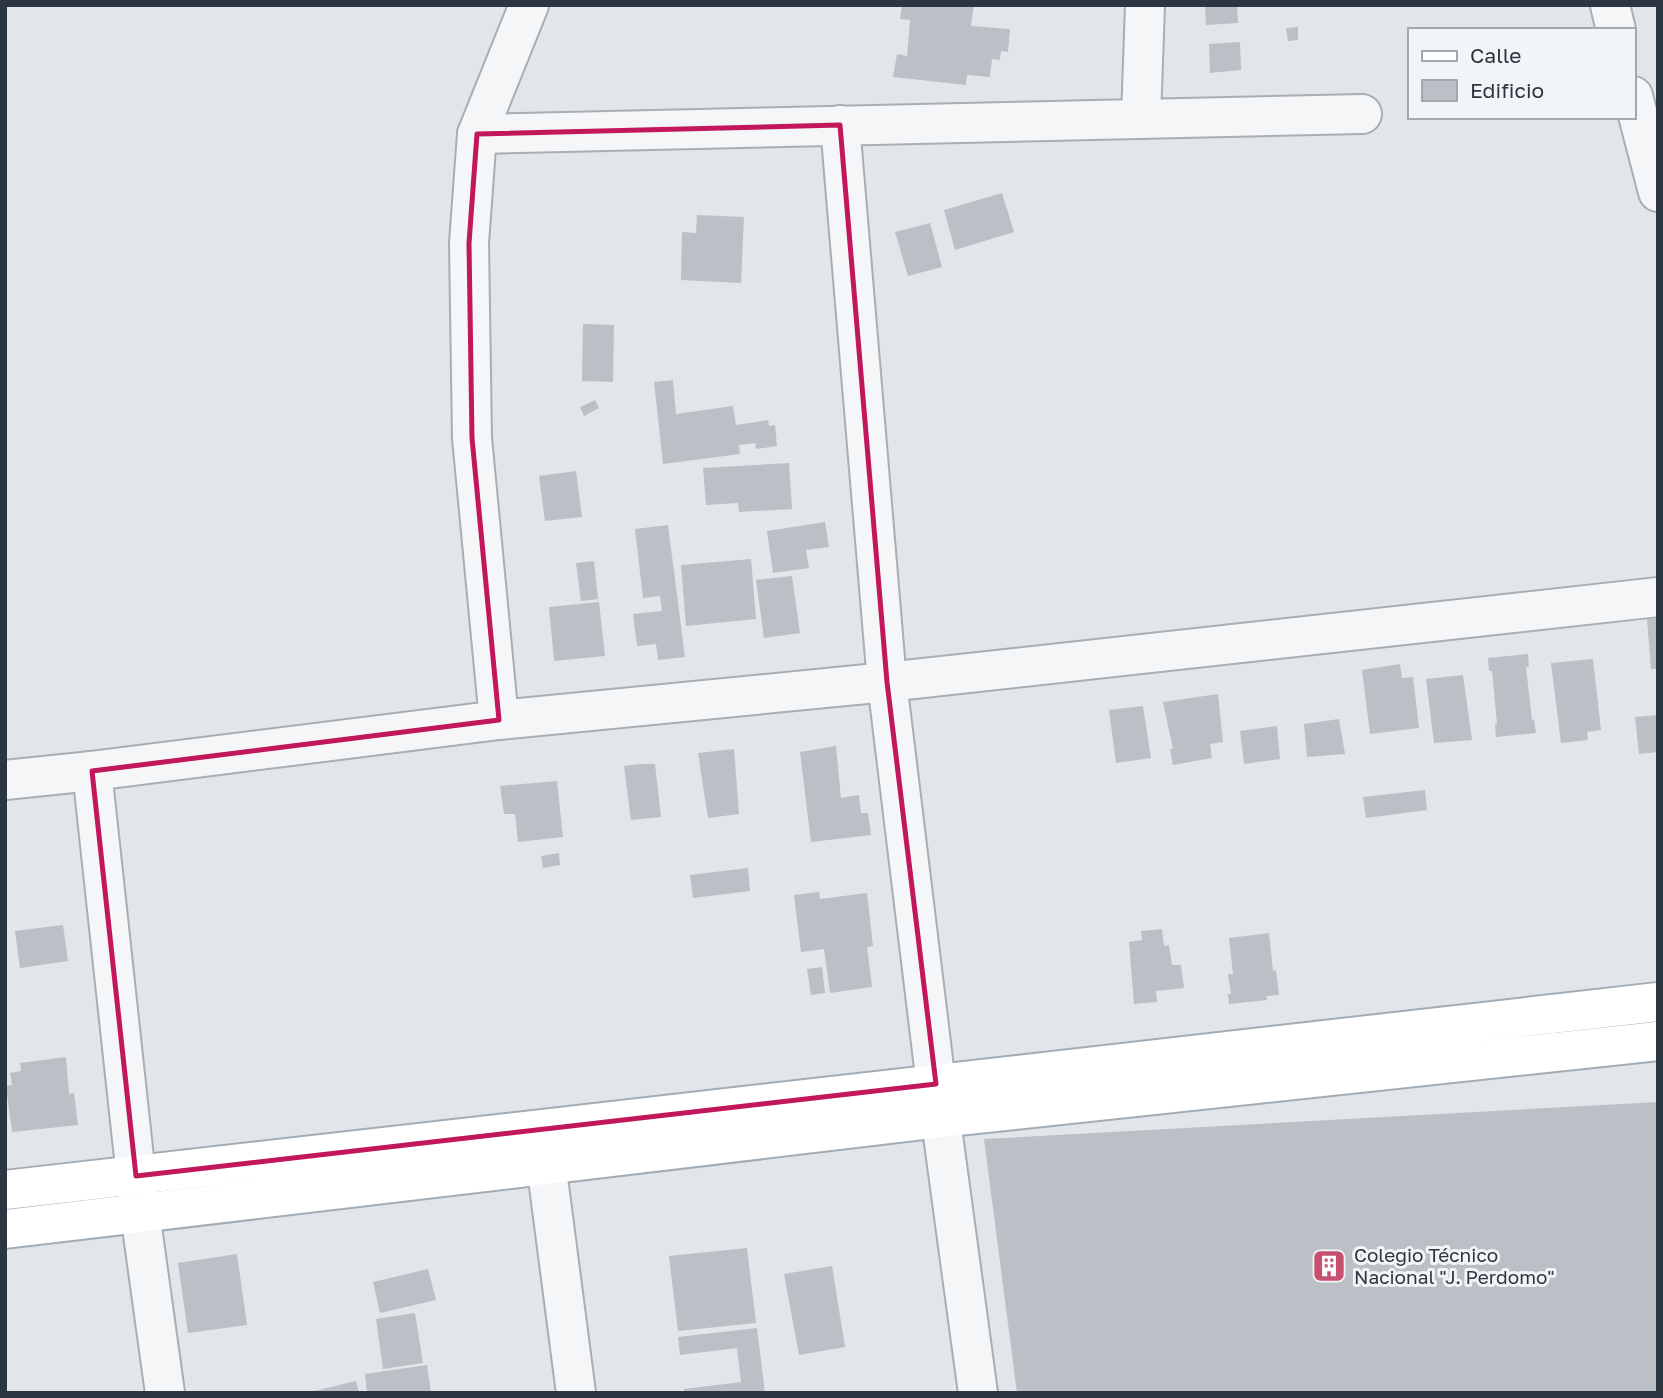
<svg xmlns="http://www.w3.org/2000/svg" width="1663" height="1398" font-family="'Golos Text',sans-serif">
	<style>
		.building { fill: #bac0c6 }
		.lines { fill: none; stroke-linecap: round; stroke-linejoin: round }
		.minor-casing { stroke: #a7aeb4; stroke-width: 42 }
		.major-casing { stroke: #a2acb5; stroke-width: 42 }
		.minor { stroke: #f5f6f8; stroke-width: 38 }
		.major { stroke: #fff; stroke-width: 38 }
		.marked { fill: none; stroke: #c2185b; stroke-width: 5; stroke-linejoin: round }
		.labels { text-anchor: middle; stroke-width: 6; stroke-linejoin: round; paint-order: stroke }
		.poi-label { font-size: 19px; fill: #2b3641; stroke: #f2f5f7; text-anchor: start }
	</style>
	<rect width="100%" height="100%" fill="#e2e6ea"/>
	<g class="building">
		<polygon points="902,5 974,5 971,26 1010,29 1008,52 1001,51 1000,60 992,59 990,77 967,75 966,85 893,77 897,54 907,56 910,20 900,19"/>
		<polygon points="1205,5 1237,5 1238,23 1206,25"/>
		<polygon points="1298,27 1298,40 1288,41 1286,28"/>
		<polygon points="1240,42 1241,70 1210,73 1209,44"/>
		<polygon points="1002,193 1014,232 955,250 944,210"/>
		<polygon points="697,215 744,217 741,283 681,280 682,232 696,233"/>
		<polygon points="930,223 942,267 908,276 895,232"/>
		<polygon points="583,324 614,325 613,382 582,381"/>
		<polygon points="673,380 676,414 733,406 736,425 768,420 769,426 775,425 777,446 756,449 755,443 739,445 740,454 663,464 654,382"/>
		<polygon points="595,400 599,408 584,416 580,407"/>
		<polygon points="789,463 792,509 739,512 738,503 706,505 703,468"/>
		<polygon points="576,471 582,517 545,521 539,476"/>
		<polygon points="825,522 829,547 806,550 809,568 773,573 767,531"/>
		<polygon points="668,525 685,657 658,660 656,644 637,646 633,614 662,611 660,596 643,598 635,529"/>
		<polygon points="751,559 756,619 686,626 681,565"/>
		<polygon points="594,561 598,599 581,601 576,563"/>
		<polygon points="792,576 800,633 764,638 756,580"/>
		<polygon points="599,602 605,656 554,661 549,607"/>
		<polygon points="1658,618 1658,669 1651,669 1647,619"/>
		<polygon points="1528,654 1529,667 1526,667 1532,720 1534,720 1536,733 1496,737 1495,724 1497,724 1492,671 1489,671 1488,658"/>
		<polygon points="1593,659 1601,730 1587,732 1588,740 1561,743 1551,663"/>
		<polygon points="1400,664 1402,678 1413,677 1419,728 1370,734 1362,670"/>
		<polygon points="1463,675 1472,740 1434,743 1426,679"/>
		<polygon points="1218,694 1223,742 1210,744 1212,758 1173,765 1170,749 1173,749 1163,702"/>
		<polygon points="1143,706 1151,758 1116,763 1109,710"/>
		<polygon points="1658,715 1658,752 1639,754 1635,717"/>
		<polygon points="1339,719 1345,754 1307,757 1304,724"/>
		<polygon points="1277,726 1280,759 1244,764 1240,731"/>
		<polygon points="836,746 841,798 859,795 861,813 868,813 871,835 811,842 800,752"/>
		<polygon points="734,749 739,814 708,818 698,753"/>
		<polygon points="640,764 655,764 661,817 631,820 624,766"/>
		<polygon points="557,781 563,837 518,842 515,814 504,814 500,786"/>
		<polygon points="1425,790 1427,810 1366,818 1363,797"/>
		<polygon points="559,853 560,865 543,868 541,856"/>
		<polygon points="748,868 750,891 693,898 690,875"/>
		<polygon points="819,892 820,899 867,893 873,946 867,947 872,987 830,993 824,949 801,952 794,895"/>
		<polygon points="63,925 68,961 20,968 15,931"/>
		<polygon points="1162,929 1164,946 1169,945 1172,965 1181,965 1184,988 1156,991 1157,1002 1134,1004 1129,942 1142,940 1141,931"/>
		<polygon points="1269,933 1273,971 1276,970 1279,995 1266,996 1267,1000 1229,1004 1228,994 1231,994 1228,974 1233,974 1229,938"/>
		<polygon points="822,967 825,993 811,995 807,969"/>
		<polygon points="66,1057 69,1094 74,1093 78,1125 12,1132 6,1086 12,1085 10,1073 21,1071 20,1063"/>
		<polygon points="1658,1102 1658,1393 1017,1393 984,1139"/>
		<polygon points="747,1248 756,1323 678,1331 669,1256"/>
		<polygon points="237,1254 247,1325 188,1333 178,1263"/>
		<polygon points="832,1266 845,1347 799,1355 784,1274"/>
		<polygon points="428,1269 436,1300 380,1313 373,1282"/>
		<polygon points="415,1313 423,1363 383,1369 376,1319"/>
		<polygon points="757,1328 765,1393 684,1393 684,1389 741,1382 737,1348 680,1355 678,1337"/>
		<polygon points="427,1365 431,1393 367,1393 365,1374"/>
		<polygon points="356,1381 359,1393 310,1393 310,1392"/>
	</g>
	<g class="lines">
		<defs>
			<g id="minor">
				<polyline points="1610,5 1616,30"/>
				<polyline points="1633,96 1658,192"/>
				<polyline points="1141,119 1145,5"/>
				<polyline points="840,125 887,682 936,1084 978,1393"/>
				<polyline points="477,134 1362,114"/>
				<polyline points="499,720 472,438 469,243 477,134 529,5"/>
				<polyline points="92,771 140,1213 165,1393"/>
				<polyline points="5,780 92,771 499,720 887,682 1658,597"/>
				<polyline points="546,1163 576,1393"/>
			</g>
			<g id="major">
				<polyline points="5,1190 1658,1002"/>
				<polyline points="5,1229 941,1118 1658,1041"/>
			</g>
		</defs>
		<use href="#minor" class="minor-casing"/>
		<use href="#major" class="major-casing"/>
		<use href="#minor" class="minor"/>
		<use href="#major" class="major"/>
	</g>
	<path class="marked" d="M840,125L887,682L936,1084L136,1176L92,771L499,720L472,438L469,243L477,134Z"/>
	<defs>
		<symbol id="building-square" viewBox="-11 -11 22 22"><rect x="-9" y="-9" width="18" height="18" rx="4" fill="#c74f6f" stroke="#f2f5f7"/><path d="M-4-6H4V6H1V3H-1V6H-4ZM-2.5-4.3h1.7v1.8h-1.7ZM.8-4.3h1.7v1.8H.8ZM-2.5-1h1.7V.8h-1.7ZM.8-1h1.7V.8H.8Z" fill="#fff"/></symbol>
	</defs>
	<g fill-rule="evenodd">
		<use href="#building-square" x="1310" y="1247" width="38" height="38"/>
	</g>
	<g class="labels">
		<g class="poi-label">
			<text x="1354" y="1262">Colegio Técnico<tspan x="1354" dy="22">Nacional "J. Perdomo"</tspan></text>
		</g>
	</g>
	<rect width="1663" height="1398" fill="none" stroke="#2b3641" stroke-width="14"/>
	<rect x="1408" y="28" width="228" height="91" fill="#f2f5f7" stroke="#a2a9ae" stroke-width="2"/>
	<rect x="1422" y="51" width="35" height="10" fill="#ffffff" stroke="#a2a9ae" stroke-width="2"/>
	<text x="1470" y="63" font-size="21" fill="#2b3641">Calle</text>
	<rect x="1422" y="80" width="35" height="21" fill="#bac0c6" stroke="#a2a9ae" stroke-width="2"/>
	<text x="1470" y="98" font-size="21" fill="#2b3641">Edificio</text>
</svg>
